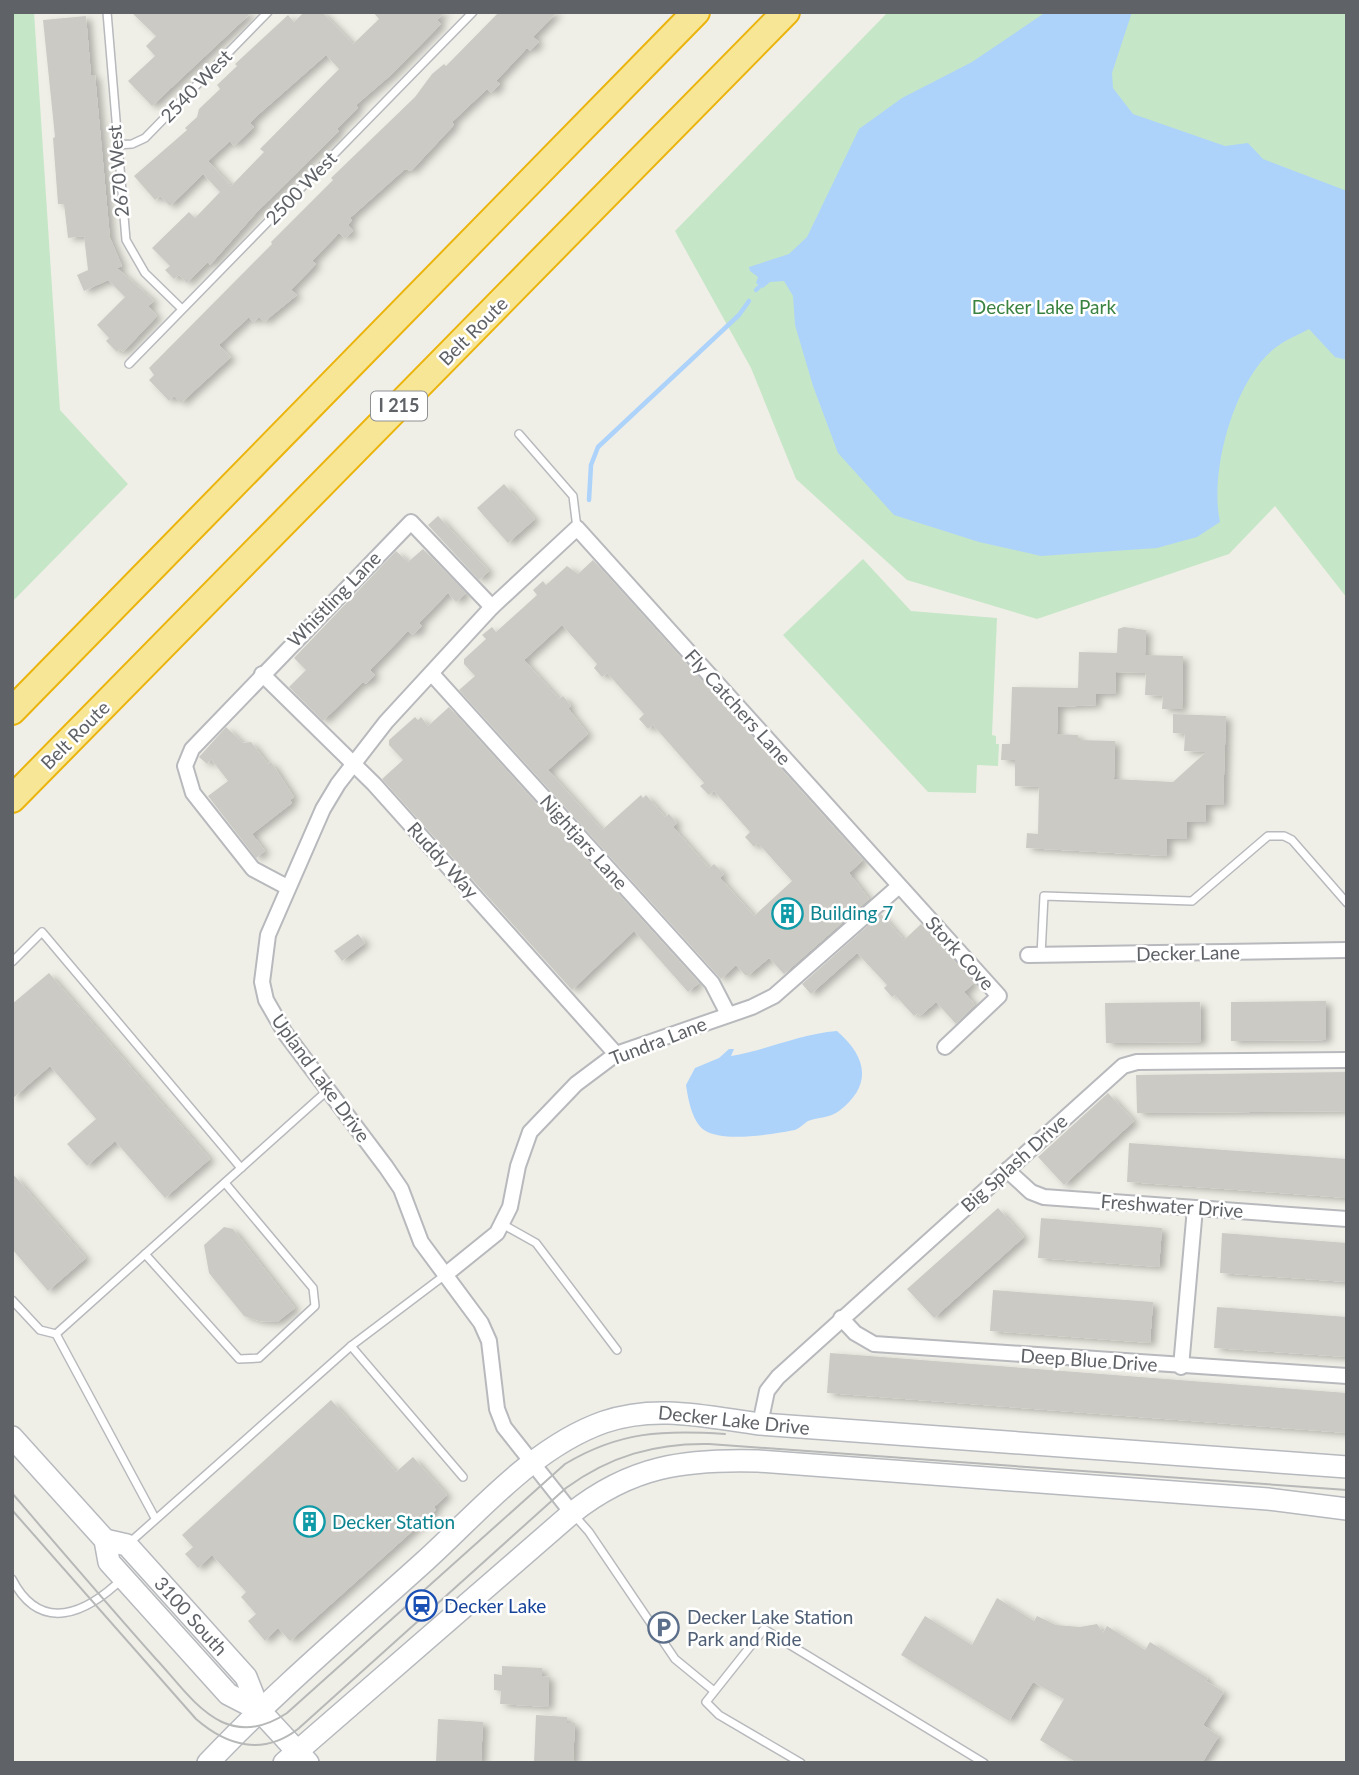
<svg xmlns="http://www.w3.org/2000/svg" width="1359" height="1775" font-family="Lato,sans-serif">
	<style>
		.green { fill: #c6e6c8 }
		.water { fill: #add3fb }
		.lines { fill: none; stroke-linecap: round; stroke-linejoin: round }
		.stream { stroke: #add3fb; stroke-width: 4.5 }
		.building { fill: #cccac4; fill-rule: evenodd; filter: url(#shadow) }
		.lane-casing { stroke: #b7b9bd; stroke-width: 10 }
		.street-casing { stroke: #b7b9bd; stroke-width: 18 }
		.secondary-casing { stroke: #b6b9be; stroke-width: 24 }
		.highway-casing { stroke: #ebb40d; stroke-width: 30 }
		.lane { stroke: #fff; stroke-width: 7 }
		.street { stroke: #fff; stroke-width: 14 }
		.secondary { stroke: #fff; stroke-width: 21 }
		.highway { stroke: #f8e697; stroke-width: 26 }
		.tram { stroke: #b7b8b8; stroke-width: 2 }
		.labels { text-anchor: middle; stroke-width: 5; stroke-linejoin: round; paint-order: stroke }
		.shield { fill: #fff; stroke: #8f9195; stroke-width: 2 }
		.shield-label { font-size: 18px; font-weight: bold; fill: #5f6267 }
		.street-label { font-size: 19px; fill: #5f6267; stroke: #fff }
		.park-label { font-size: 19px; fill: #3a8242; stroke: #fff }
		.culture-label { font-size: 19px; fill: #0d838f; stroke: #fff; text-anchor: start }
		.transit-label { font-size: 19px; fill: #164399; stroke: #fff; text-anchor: start }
		.service-label { font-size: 19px; fill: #4e5e75; stroke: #fff; text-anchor: start }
	</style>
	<defs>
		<filter id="shadow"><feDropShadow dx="5.5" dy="3" stdDeviation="3.5" flood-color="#0004"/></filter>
	</defs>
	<rect width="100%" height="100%" fill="#f0efe7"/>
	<g class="green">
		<polygon points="12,12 34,12 60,410 128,484 12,602"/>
		<polygon points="888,12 1347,12 1347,598 1275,506 1229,554 1037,619 907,580 796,479 751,368 675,231"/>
		<polygon points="863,559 911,611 997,618 992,735 996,736 996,744 999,744 998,766 977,765 976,793 928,792 783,635"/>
	</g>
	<g class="water">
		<path d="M1046,12H1132L1112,73L1113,88L1133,114L1225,146L1248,143L1263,159L1347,191V360L1335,357L1309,329C1298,335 1285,340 1275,348C1234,380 1209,472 1220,522L1197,537L1157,548L1041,556L979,542L894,515L838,453L813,386L795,325L793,296L784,281L770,282L763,288L756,283L758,277L750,271L749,267L789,254L807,237L859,129L902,98L972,62Z"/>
		<path d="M837,1031C867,1057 873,1085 839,1111C830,1118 818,1117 808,1121C803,1124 800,1128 795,1130C773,1134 723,1143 704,1130C692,1121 688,1099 686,1085L695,1068L719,1058L729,1049H734L731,1056C768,1050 799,1034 837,1031Z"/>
	</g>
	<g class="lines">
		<g class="stream">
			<polyline points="756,290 760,286"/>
			<polyline points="589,500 591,465 598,447 739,315 749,301"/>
		</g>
	</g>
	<g class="building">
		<polygon points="131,12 252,12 152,106 128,81 155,56 146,46 156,36"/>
		<path d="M304,12H322L353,44L379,19L373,12H445L437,20L441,24L392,74L356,105L358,108L337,129L339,131L256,213L210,265L208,262L187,283L179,275L174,279L165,270L170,266L152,248L189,212L195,218L220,192L203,174L170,206L160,196L155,200L134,176L187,130L185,128L197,117L199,109L220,89L217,85L237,66L235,64L288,15L294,22ZM326,55L339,69L260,149L264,152L231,186L208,161L230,141L234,146L254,127L250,123L259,114Z"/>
		<polygon points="499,12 557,12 533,37 539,42 530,51 527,48 496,81 500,84 491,93 487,89 452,122 454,125 411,171 405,169 350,218 352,220 348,225 353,231 345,239 339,233 312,261 316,264 291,290 297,295 264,322 259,317 253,322 249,317 219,345 231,357 181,403 174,396 169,401 149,380 154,375 149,368 272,244 271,242 333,180 331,178 415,97 432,74 444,64 446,66"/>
		<polygon points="86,16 91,75 95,75 110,238 122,266 117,268 154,301 148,306 157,316 123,352 120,349 117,352 106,341 109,338 97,325 125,297 108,280 84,291 77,275 88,270 84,236 68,238 64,204 58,204 53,138 55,137 43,20"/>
		<polygon points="504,484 535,519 508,543 477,508"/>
		<polygon points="438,516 489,571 479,580 428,525"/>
		<polygon points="423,549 466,593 456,602 448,593 419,623 422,626 413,635 408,631 370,670 375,675 366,684 363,682 323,721 289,687 306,670 294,658 396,551 408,562"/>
		<path d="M593,560L863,860L849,873L869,899L784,974L769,958L749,975H745L736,965L721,979L459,690L475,676L464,664V659L486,639L482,635L492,627L496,632L537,595L533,590L543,581L546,585L567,566L578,574ZM562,625L597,664L594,668L602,677L607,673L644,714L639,719L648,729L653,725L704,783L700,786L709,795L714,791L750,832L745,837L754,847L758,843L792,881L754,916L720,878L724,874L714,864L709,868L673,827L677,823L669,814L665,817L646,795L643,798L641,795L602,830L548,770L588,734L568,708L571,706L563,696L559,699L524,660Z"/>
		<polygon points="1124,627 1146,630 1145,655 1183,656 1182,709 1162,709 1163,696 1145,695 1146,673 1116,672 1115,694 1096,694 1096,705 1058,707 1057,734 1078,735 1078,740 1115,741 1114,779 1173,782 1206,752 1184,751 1185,734 1173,733 1173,714 1226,716 1223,805 1206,805 1206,822 1187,822 1187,839 1167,839 1167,856 1026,848 1027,833 1038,834 1039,787 1015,786 1015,760 1001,760 1002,744 1010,744 1012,687 1078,688 1079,652 1117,653 1118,629"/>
		<polygon points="449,707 699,983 688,992 634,931 572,990 382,779 403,760 389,745 389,740 415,717 418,720 421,717 428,726"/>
		<polygon points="226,727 243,743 251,742 268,764 271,762 294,797 290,800 292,803 252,834 265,851 256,858 208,796 228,781 211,759 207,764 199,757"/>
		<polygon points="881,914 904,940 921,924 974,983 964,992 975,1005 956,1024 936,1002 920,1016 918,1013 914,1016 895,995 892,997 884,988 887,985 857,953 811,994 802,984"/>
		<polygon points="358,934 365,943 342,961 334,951"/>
		<polygon points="49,973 210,1159 165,1198 115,1141 87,1166 67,1144 96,1119 50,1066 12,1099 12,1004"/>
		<polygon points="1326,1001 1326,1040 1231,1041 1231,1002"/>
		<polygon points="1200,1002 1201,1042 1106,1043 1105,1003"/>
		<polygon points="1347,1072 1347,1111 1137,1113 1136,1075"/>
		<polygon points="1108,1093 1134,1121 1064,1185 1038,1157"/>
		<polygon points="1129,1143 1347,1159 1347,1198 1127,1182"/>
		<polygon points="12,1173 86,1258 48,1291 12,1249"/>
		<polygon points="998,1208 1024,1237 934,1318 907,1289"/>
		<polygon points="1041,1218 1162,1228 1159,1267 1038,1258"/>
		<polygon points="224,1227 233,1229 295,1308 277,1322 259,1321 244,1316 209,1273 204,1245"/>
		<polygon points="1222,1233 1347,1243 1347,1282 1220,1273"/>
		<polygon points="993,1290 1153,1302 1150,1343 990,1331"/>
		<polygon points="1217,1307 1347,1317 1347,1357 1214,1348"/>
		<polygon points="830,1353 1347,1393 1347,1433 827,1393"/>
		<polygon points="331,1400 396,1472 413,1457 447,1495 434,1507 436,1510 290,1641 278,1628 265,1641 248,1621 256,1614 241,1597 246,1592 212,1555 198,1568 185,1554 193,1547 182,1535"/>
		<polygon points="997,1598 1034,1621 1037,1616 1056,1625 1080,1627 1097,1624 1103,1633 1107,1626 1145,1650 1150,1642 1208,1678 1206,1681 1224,1692 1203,1725 1219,1736 1202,1763 1077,1763 1040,1740 1064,1699 1033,1682 1009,1721 901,1655 925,1616 972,1645"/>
		<polygon points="502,1666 542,1668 542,1676 549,1677 548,1707 500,1704 501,1691 494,1690 494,1674 502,1675"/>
		<polygon points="536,1715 567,1717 567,1723 575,1723 573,1763 534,1763"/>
		<polygon points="438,1719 483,1722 481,1763 436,1763"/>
	</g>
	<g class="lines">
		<defs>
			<g id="lane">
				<polyline points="107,12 126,240 145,273 182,309"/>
				<polyline points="116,145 132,144 145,138 268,12"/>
				<polyline points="129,364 473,12"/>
				<polyline points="519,434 573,496 577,528"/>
				<polyline points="1041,955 1044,896 1192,901 1268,836 1284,836 1292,840 1347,903"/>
				<polyline points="12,962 42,932 241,1168"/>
				<polyline points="502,1224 536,1243 617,1350"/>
				<polyline points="145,1254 239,1359 259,1358 315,1306 313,1288 225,1183"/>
				<polyline points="12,1300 40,1330 56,1334"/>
				<polyline points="351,1346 463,1477"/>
				<polyline points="574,1515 589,1532 675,1659 714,1691"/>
				<polyline points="155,1518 56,1334 328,1090"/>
				<polyline points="128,1544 351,1346 445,1275"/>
				<path d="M12,1579C41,1635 87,1613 123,1578"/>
				<polyline points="801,1763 719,1715 706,1702 764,1629 984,1763"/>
			</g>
			<g id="street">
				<polyline points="262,674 374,784 616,1054"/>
				<polyline points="432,674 712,983 728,1014"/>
				<polyline points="287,887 253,869 193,793 185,766 192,749 411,522 492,607"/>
				<polyline points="1028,955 1347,950"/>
				<polyline points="1007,1170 1031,1192 1044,1197 1347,1219"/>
				<polyline points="445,1275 497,1233 510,1207 518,1166 530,1132 576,1084 616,1054 752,1007 774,996 899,886"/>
				<polyline points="841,1318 855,1333 874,1344 1347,1376"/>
				<polyline points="1181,1367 1195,1208"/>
				<polyline points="760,1424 767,1391 778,1377 1123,1066 1137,1062 1347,1060"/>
				<polyline points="572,1513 504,1427 497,1409 489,1341 481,1323 421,1242 401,1189 386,1167 285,1033 266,1000 262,982 268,935 323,809 338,784 386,722 492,607 577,528 999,996 945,1047"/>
			</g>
			<g id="secondary">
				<polyline points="12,1437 105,1540 109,1562 228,1694 259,1710 308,1763"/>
				<polyline points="105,1540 127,1545 246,1677 259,1710"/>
				<path d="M208,1763C276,1691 352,1627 425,1561C479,1512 533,1447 604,1422C656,1404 707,1417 760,1424L1347,1467"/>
				<path d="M284,1763L572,1513C631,1466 685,1459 758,1461L1268,1499L1347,1509"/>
			</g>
			<g id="highway">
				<polyline points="12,711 696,12"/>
				<polyline points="12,799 786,12"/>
			</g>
		</defs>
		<use href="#lane" class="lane-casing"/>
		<use href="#street" class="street-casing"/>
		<use href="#secondary" class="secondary-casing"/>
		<use href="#highway" class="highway-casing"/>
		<use href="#lane" class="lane"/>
		<use href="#street" class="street"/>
		<use href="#secondary" class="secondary"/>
		<use href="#highway" class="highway"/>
		<g class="tram">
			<path d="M12,1493C60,1549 107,1604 156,1659C176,1680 195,1709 222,1722C244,1732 266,1727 287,1713L565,1464C620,1431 664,1430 725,1434"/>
			<path d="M12,1510L196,1719C227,1746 263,1756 298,1729L566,1488C610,1456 655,1443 709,1444L1347,1490"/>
		</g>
	</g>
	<defs>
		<symbol id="building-ring" viewBox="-11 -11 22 22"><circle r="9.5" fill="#fff" stroke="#0f9aa8" stroke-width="1.5"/><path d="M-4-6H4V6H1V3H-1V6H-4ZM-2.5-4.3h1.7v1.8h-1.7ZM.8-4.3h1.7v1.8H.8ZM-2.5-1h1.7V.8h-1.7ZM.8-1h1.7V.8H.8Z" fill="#0f9aa8"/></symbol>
		<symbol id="station-ring" viewBox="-11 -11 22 22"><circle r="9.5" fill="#fff" stroke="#1a4fb4" stroke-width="1.5"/><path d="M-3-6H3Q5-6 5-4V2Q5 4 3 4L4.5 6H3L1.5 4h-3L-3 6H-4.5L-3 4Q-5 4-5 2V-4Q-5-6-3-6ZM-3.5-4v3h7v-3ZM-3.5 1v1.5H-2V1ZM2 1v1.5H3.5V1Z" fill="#1a4fb4"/></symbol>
		<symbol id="parking-ring" viewBox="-11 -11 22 22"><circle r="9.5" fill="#fff" stroke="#5c6f8a" stroke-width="1.5"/><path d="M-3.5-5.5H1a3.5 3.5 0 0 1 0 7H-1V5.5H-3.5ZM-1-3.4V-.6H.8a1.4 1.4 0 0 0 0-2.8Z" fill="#5c6f8a"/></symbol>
	</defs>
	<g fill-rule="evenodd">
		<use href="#building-ring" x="770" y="896" width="35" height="35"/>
		<use href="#building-ring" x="292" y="1504" width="35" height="35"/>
		<use href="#station-ring" x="404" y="1588" width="35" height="35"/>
		<use href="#parking-ring" x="646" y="1610" width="35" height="35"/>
	</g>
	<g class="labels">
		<rect class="shield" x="371" y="391.5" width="56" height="29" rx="5"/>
		<g class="shield-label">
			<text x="399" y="412">I 215</text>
		</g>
		<g class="street-label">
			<text transform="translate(196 86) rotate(-46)" y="7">2540 West</text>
			<text transform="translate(118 171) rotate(-95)" y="7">2670 West</text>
			<text transform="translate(301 188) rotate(-46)" y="7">2500 West</text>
			<text transform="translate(473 331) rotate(-45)" y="7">Belt Route</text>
			<text transform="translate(334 599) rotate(-46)" y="7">Whistling Lane</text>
			<text transform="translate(738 707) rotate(48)" y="7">Fly Catchers Lane</text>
			<text transform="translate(75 735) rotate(-45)" y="7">Belt Route</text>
			<text transform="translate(584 842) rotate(48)" y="7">Nightjars Lane</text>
			<text transform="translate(443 860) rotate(48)" y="7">Ruddy Way</text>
			<text transform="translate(960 953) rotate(48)" y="7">Stork Cove</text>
			<text transform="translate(1188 953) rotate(-1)" y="7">Decker Lane</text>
			<text transform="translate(658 1041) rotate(-21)" y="7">Tundra Lane</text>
			<text transform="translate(321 1078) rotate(54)" y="7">Upland Lake Drive</text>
			<text transform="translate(1014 1163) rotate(-42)" y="7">Big Splash Drive</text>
			<text transform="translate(1172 1206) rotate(4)" y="7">Freshwater Drive</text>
			<text transform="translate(1089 1360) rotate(4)" y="7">Deep Blue Drive</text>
			<text transform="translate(734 1420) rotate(6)" y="7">Decker Lake Drive</text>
			<text transform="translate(191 1616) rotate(48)" y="7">3100 South</text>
		</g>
		<g class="park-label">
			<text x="1044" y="314">Decker Lake Park</text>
		</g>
		<g class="culture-label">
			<text x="810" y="920">Building 7</text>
			<text x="332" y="1529">Decker Station</text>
		</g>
		<g class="transit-label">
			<text x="444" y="1613">Decker Lake</text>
		</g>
		<g class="service-label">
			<text x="687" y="1624">Decker Lake Station<tspan x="687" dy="22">Park and Ride</tspan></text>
		</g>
	</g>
	<rect width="1359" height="1775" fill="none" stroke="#5f6267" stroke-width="28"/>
</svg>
